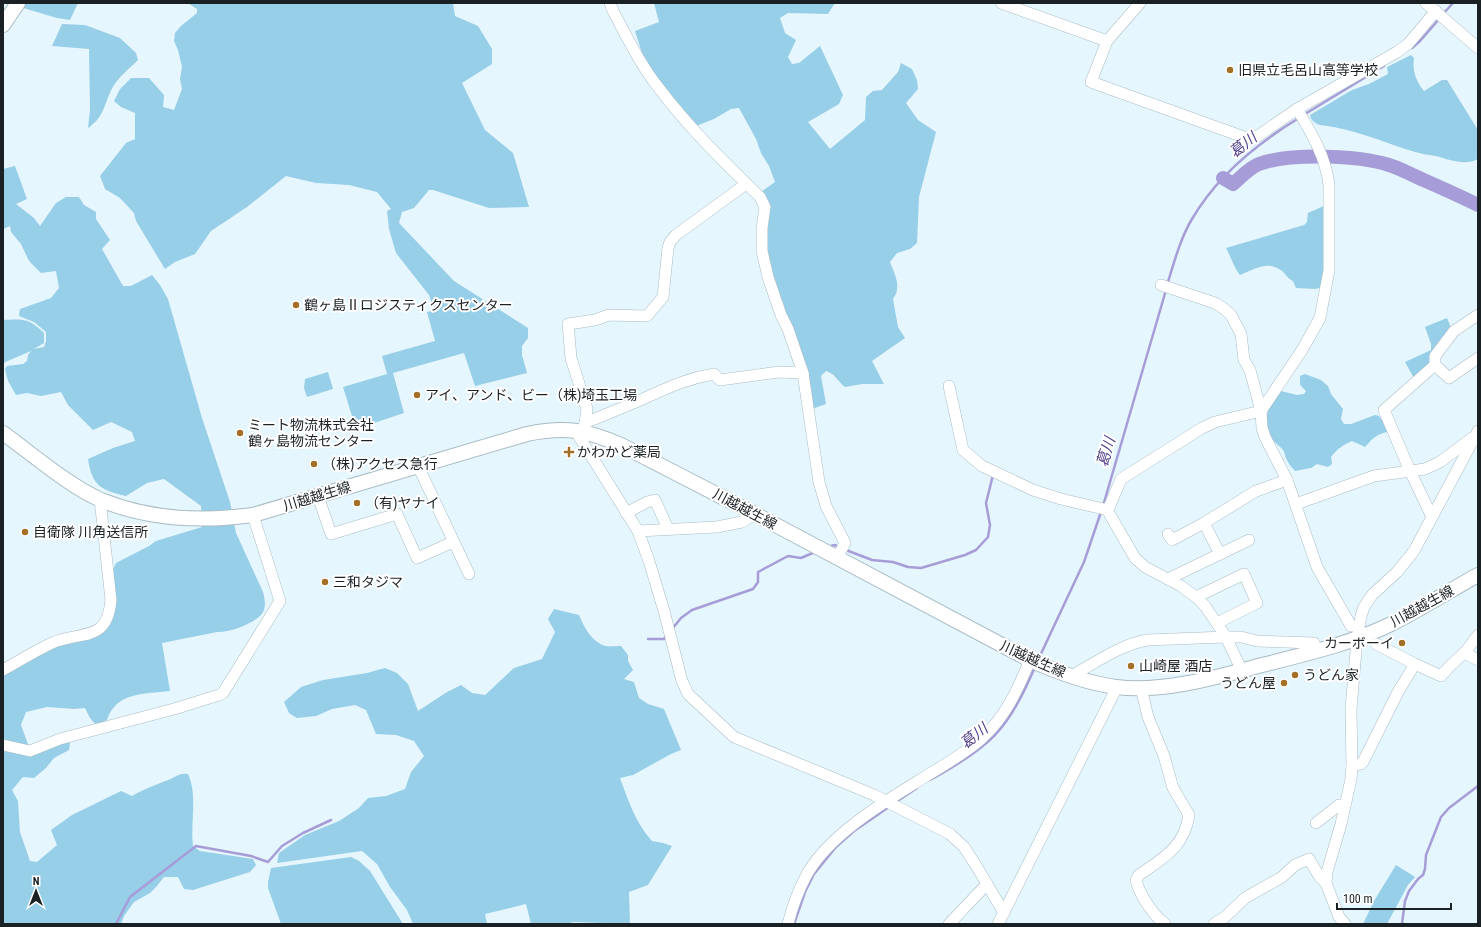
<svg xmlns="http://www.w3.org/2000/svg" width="1481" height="927" font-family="'Roboto Condensed','Noto Sans JP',sans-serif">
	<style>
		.green { fill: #97cee8 }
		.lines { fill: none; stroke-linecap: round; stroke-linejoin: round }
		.stream { stroke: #a69dd8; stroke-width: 2.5 }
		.river { stroke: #a69dd8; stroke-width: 14 }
		.minor-casing { stroke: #a8bcc5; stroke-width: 12 }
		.major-casing { stroke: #a8bcc5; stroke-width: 16 }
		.minor { stroke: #fff; stroke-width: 11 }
		.major { stroke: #fff; stroke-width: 14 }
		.poi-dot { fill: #a47028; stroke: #fff; stroke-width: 1.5 }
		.labels { text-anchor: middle; stroke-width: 4; stroke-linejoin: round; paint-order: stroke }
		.poi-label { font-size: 14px; fill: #1a2125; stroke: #fff; text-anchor: start }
		.street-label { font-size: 14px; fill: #1a2125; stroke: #fff }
		.water-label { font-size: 15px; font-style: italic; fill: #53438b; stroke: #fff }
	</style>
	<rect width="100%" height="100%" fill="#e6f6fe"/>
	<g class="green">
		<polygon points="23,3 78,3 70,20 57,18 20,7"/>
		<polygon points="188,3 453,3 455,16 478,26 492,49 492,64 462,83 485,130 513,153 529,207 489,208 433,190 429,190 414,208 402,212 399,223 454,281 528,328 528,338 522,346 522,355 527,373 475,386 464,353 393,373 404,413 356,429 343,387 387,374 382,356 435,341 427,312 434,310 429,295 396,253 389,229 387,211 391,209 377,192 349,185 316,183 286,176 247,207 211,231 195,254 175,262 165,269 136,221 134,213 120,198 105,189 100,176 126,143 135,139 135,113 121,107 114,101 120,89 131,78 149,78 164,95 163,107 174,110 182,89 180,79 182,67 178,50 174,41 175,33 181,26 197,13 197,9"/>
		<path d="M654,3H835L828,14L788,13L780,18L785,33L796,40L788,57L792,64L799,63L820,46L843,95L839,104L808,122L830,149L865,120L866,97L873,91L882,90L898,72L901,63L912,69L917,80L918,89L906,103L918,120L936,132L919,197L917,243L910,249L897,253L890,262C895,275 902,287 893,299L898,327L905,338L872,361L884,384H862L845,387C836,380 837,375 826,371L821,376L826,404L812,409L805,372L773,276L766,249L761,192L775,182L769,166L761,153L756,139L739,108L731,109L714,119L696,126L658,81L643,56L635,31L659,22Z"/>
		<path d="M62,24L85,25L120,38L136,53L138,60C130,68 120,76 114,85C104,101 106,116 88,128L90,110L89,49L52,46Z"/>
		<path d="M1411,55L1414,58C1412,71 1416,81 1424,91L1442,80H1447L1478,130V159C1465,166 1450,160 1436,156C1429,155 1422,154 1415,152C1385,143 1352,128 1320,125C1315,123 1311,121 1310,115L1352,90L1369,84L1388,74L1387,67Z"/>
		<path d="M15,166L27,199L16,204L34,218L40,226L56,203L66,197H79L84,205L96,212V219L110,240L102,249L123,286H131L152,275L160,285L168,299L202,418L230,502L236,533L263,592C265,600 267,609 260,616C252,624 228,633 217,632L162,643L170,691C144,694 116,692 107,720L96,725L90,718L85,708L74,709L47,707L26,712L21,725L29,747L65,740L70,743L69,750L54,758L46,768L34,778L23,777L12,790L18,801L20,832L30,861L37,862L57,845L51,830L72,815L121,791L132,796C144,789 155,785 168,780C177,777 178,773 188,774C198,796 190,822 193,846L200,851L253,859L256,865L250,872L193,890L184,889L178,877H164L156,887L150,893L134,902L124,916L121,924H3V675L46,650L101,631L111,574L116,563L149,546L156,541L202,527L201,506L164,479L147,483L126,496C101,490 92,486 88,459L113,448L135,441L132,432L111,422L93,430L68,405L61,392L41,396L27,393L16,395L8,381L5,369L7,366L23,364L27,361L28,355L31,351L3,363V320C23,319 29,318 44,333V343L34,349L44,347L46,341V332L34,322L19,316L20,309L51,298L59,288L56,271L41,273L29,261L21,244L11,232L10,226L3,229V169Z"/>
		<path d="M1326,205L1323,286L1316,289L1296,288L1293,281C1287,279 1285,272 1279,269C1266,261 1253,270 1240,275C1234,268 1231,257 1226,248L1304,225L1307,222L1308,213Z"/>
		<polygon points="1447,318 1452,330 1433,363 1415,380 1405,362 1431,350 1431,344 1425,327"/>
		<polygon points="328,372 333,389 307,397 304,388 305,379"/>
		<path d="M1305,374L1321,380L1328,386L1331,394L1343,409L1341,419L1344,424H1351L1375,415L1379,416L1387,427V432C1377,434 1372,439 1365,447L1352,441C1343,445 1337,449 1331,457L1332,464L1328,467L1317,464L1311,468L1295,471C1289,465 1285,458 1284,451C1281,447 1276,444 1273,440C1262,422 1266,404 1281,391L1297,395L1304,394L1306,391L1300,385V376Z"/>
		<path d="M554,609L579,615C584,627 591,641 605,646C610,647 617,646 621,646L628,655V661L633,670L624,679L634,682L639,698L648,704L664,709L681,750L671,754L633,775L620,778C628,800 636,824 652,841L663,843L672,846L648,885L629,892L630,924L573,922L567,924H531L526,904L485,914L487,924H413L407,910L390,887L377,864L362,851L277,863L279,853L305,835L339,821L359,808L368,798L386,796L405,789L411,772L424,756L414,741L396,735L376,734L366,710L355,705L332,709L316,716L297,718L289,713L284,702L301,687L323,680L367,673L385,668L397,673L408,684L418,711L447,692L461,685L472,693L485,695L514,668L542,659L555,632L548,619Z"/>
		<polygon points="351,857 359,861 370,871 403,924 281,924 268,888 268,882 271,868"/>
		<polygon points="1396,865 1415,877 1408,885 1387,924 1363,924 1374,901"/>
	</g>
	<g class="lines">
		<g class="stream">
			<polyline points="1443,14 1453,3"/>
			<polyline points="1412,48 1420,41 1440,18"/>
			<polyline points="1305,114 1384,66"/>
			<path d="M1167,285C1174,263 1180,239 1192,219C1217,176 1256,144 1299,118"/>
			<polyline points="1103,506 1166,290"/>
			<polyline points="827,547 835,545 839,547"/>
			<polyline points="846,550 872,560 893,562 908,567 921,568 965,555 976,550 988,537 990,525 986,503 993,475"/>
			<polyline points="672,629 681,618 692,610 753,589 758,582 758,572 788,556 801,558 815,552"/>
			<polyline points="648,639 664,639 666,636"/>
			<polyline points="1039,658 1084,562 1101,512"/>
			<path d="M930,780C952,768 977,753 995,735C1013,716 1025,690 1035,667"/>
			<polyline points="896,802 917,788"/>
			<polyline points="116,924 130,897 196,846 251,856 268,862 282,846 303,833 331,820"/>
			<polyline points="794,924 805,892 814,874 836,847 854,831 889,807"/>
			<polyline points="1402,924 1405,901 1409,891 1418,879 1423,875 1425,869 1426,855 1441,817 1449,808 1478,786"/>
		</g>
		<path class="river" d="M1223,178L1233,184C1241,177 1249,168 1259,164C1290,153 1358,155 1389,165C1399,168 1408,173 1417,177C1437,186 1458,195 1478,205"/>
		<defs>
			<g id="minor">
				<path d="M610,3L613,11C627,37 640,64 658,87C688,127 724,162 760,197L765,207L762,228V251L768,277L781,315L788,329L803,373L819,482L826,506L845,543L837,558"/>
				<polyline points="1001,3 1107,41"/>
				<polyline points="1140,3 1107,41 1091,82 1252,140 1297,109 1397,52 1408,44 1436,11"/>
				<polyline points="1426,3 1478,48"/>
				<polyline points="1161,285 1215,303 1223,308 1231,315 1241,334 1244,360 1250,370 1261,411 1262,428 1265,437 1287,480 1317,567 1351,626"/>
				<polyline points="1478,315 1454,331 1435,356 1435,365 1449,378 1478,358"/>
				<polyline points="949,386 963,450 982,466 1033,490 1061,499 1108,510 1110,515 1135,558 1145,567 1181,586 1196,597 1205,606 1226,637 1242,671"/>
				<polyline points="585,423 587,409 571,358 568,324 595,320 609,315 647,316 663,297 668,248 670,242 676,235 746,184"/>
				<path d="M584,427L585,423C602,416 619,409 636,402C664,390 683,379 714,374L720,380L779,372L803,373"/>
				<polyline points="575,430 638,531 649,561 664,611 682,681 688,694 734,737 874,795 950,834 964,847 977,867 1004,913"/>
				<polyline points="418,466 469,574"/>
				<polyline points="318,496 331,534 397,514 417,558 453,542"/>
				<polyline points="1296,504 1374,476 1425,469 1440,462 1472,438"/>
				<path d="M1108,510L1121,479L1202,428L1215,422L1261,411L1302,350L1320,318L1329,270V185C1326,157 1311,132 1297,109"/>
				<polyline points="626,513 647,502 655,500 668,529"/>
				<polyline points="1432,517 1410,471 1384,410 1435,365"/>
				<polyline points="638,531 717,527 742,522 755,514"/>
				<polyline points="1168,534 1172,540 1204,523"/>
				<polyline points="1220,554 1204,523 1256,491 1287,480"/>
				<polyline points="1168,579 1249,540"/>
				<polyline points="1196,597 1244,574 1257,603 1217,623"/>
				<polyline points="1464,653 1478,660"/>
				<polyline points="1415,664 1441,676 1449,667 1466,651 1478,635"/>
				<path d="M3,670C19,661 35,651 52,643C81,630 107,644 111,600L100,499"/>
				<path d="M1071,676C1095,663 1120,645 1147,640L1226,637H1241L1257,641L1314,643L1317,651"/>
				<path d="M1141,688L1148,717L1164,756L1173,788L1189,815C1184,848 1163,858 1139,875L1136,880C1139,894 1153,915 1165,924"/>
				<polyline points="3,745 30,751 60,739 174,709 219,695 223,693 280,601 253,515"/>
				<polyline points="1352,766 1361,764 1363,762 1398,692 1415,664 1376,644"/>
				<polyline points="1316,823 1339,805 1345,805"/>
				<path d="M788,924C792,908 798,891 806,876C828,834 889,799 928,775C946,764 965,753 981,739C1005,718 1018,689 1030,660"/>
				<polyline points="949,924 987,884"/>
				<polyline points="998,924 1117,687"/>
				<polyline points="1214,924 1225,917 1245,898 1282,877 1295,865 1309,859 1319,876 1326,883"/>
				<polyline points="1345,924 1339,917 1326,883 1327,872 1341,824 1351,779 1352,766 1351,709 1357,639 1361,616 1364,607 1372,595 1397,572 1414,551 1478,431"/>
			</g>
			<g id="major">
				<polyline points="3,25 18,3"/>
				<path d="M3,433C32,454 69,486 101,500C150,520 201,522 253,515L527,434C566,426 587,430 623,446L755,514L1030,660C1057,672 1087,683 1116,687C1163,693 1217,677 1262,665C1306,654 1350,644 1391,624C1421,609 1449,591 1478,575"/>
			</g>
		</defs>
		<use href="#minor" class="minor-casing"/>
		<use href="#major" class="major-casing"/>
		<use href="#minor" class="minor"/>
		<use href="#major" class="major"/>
	</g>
	<g class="poi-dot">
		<circle cx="1230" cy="70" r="4"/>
		<circle cx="296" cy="305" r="4"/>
		<circle cx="417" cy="395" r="4"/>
		<circle cx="240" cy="433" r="4"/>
		<path d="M567 446h4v4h4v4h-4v4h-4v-4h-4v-4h4z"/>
		<circle cx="314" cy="464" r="4"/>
		<circle cx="357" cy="503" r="4"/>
		<circle cx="25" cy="532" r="4"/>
		<circle cx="325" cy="582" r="4"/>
		<circle cx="1402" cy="643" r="4"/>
		<circle cx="1131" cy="666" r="4"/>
		<circle cx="1295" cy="675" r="4"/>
		<circle cx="1284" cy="683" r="4"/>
	</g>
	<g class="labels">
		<g class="poi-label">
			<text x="1238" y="75">旧県立毛呂山高等学校</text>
			<text x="304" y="310">鶴ヶ島Ⅱロジスティクスセンター</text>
			<text x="425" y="400">アイ、アンド、ビー（株)埼玉工場</text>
			<text x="248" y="430">ミート物流株式会社<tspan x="248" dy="16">鶴ヶ島物流センター</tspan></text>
			<text x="577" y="457">かわかど薬局</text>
			<text x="322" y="469">（株)アクセス急行</text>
			<text x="365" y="508">（有)ヤナイ</text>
			<text x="33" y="537">自衛隊 川角送信所</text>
			<text x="333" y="587">三和タジマ</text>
			<text x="1394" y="648" text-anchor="end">カーボーイ</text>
			<text x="1139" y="671">山崎屋 酒店</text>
			<text x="1303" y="680">うどん家</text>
			<text x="1276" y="688" text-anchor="end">うどん屋</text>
		</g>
		<g class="street-label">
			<text transform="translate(317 496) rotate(-17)" y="5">川越越生線</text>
			<text transform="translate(745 509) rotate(28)" y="5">川越越生線</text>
			<text transform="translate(1422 606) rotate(-29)" y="5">川越越生線</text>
			<text transform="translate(1033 659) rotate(24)" y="5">川越越生線</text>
		</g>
		<g class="water-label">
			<text transform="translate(1243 145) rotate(-39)" y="5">葛川</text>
			<text transform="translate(1106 452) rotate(-73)" y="5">葛川</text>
			<text transform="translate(974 736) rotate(-39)" y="5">葛川</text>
		</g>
	</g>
	<rect width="1481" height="927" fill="none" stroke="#1a2125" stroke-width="8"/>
	<g transform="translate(36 891)" stroke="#ffffff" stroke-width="3" paint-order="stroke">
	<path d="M0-3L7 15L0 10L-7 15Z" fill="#1a2125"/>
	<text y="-6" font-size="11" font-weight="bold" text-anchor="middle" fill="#1a2125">N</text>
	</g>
	<path d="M1337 903v6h114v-6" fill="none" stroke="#1a2125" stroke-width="2"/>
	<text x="1343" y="903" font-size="12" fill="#1a2125" stroke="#ffffff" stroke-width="3" paint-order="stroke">100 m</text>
</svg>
